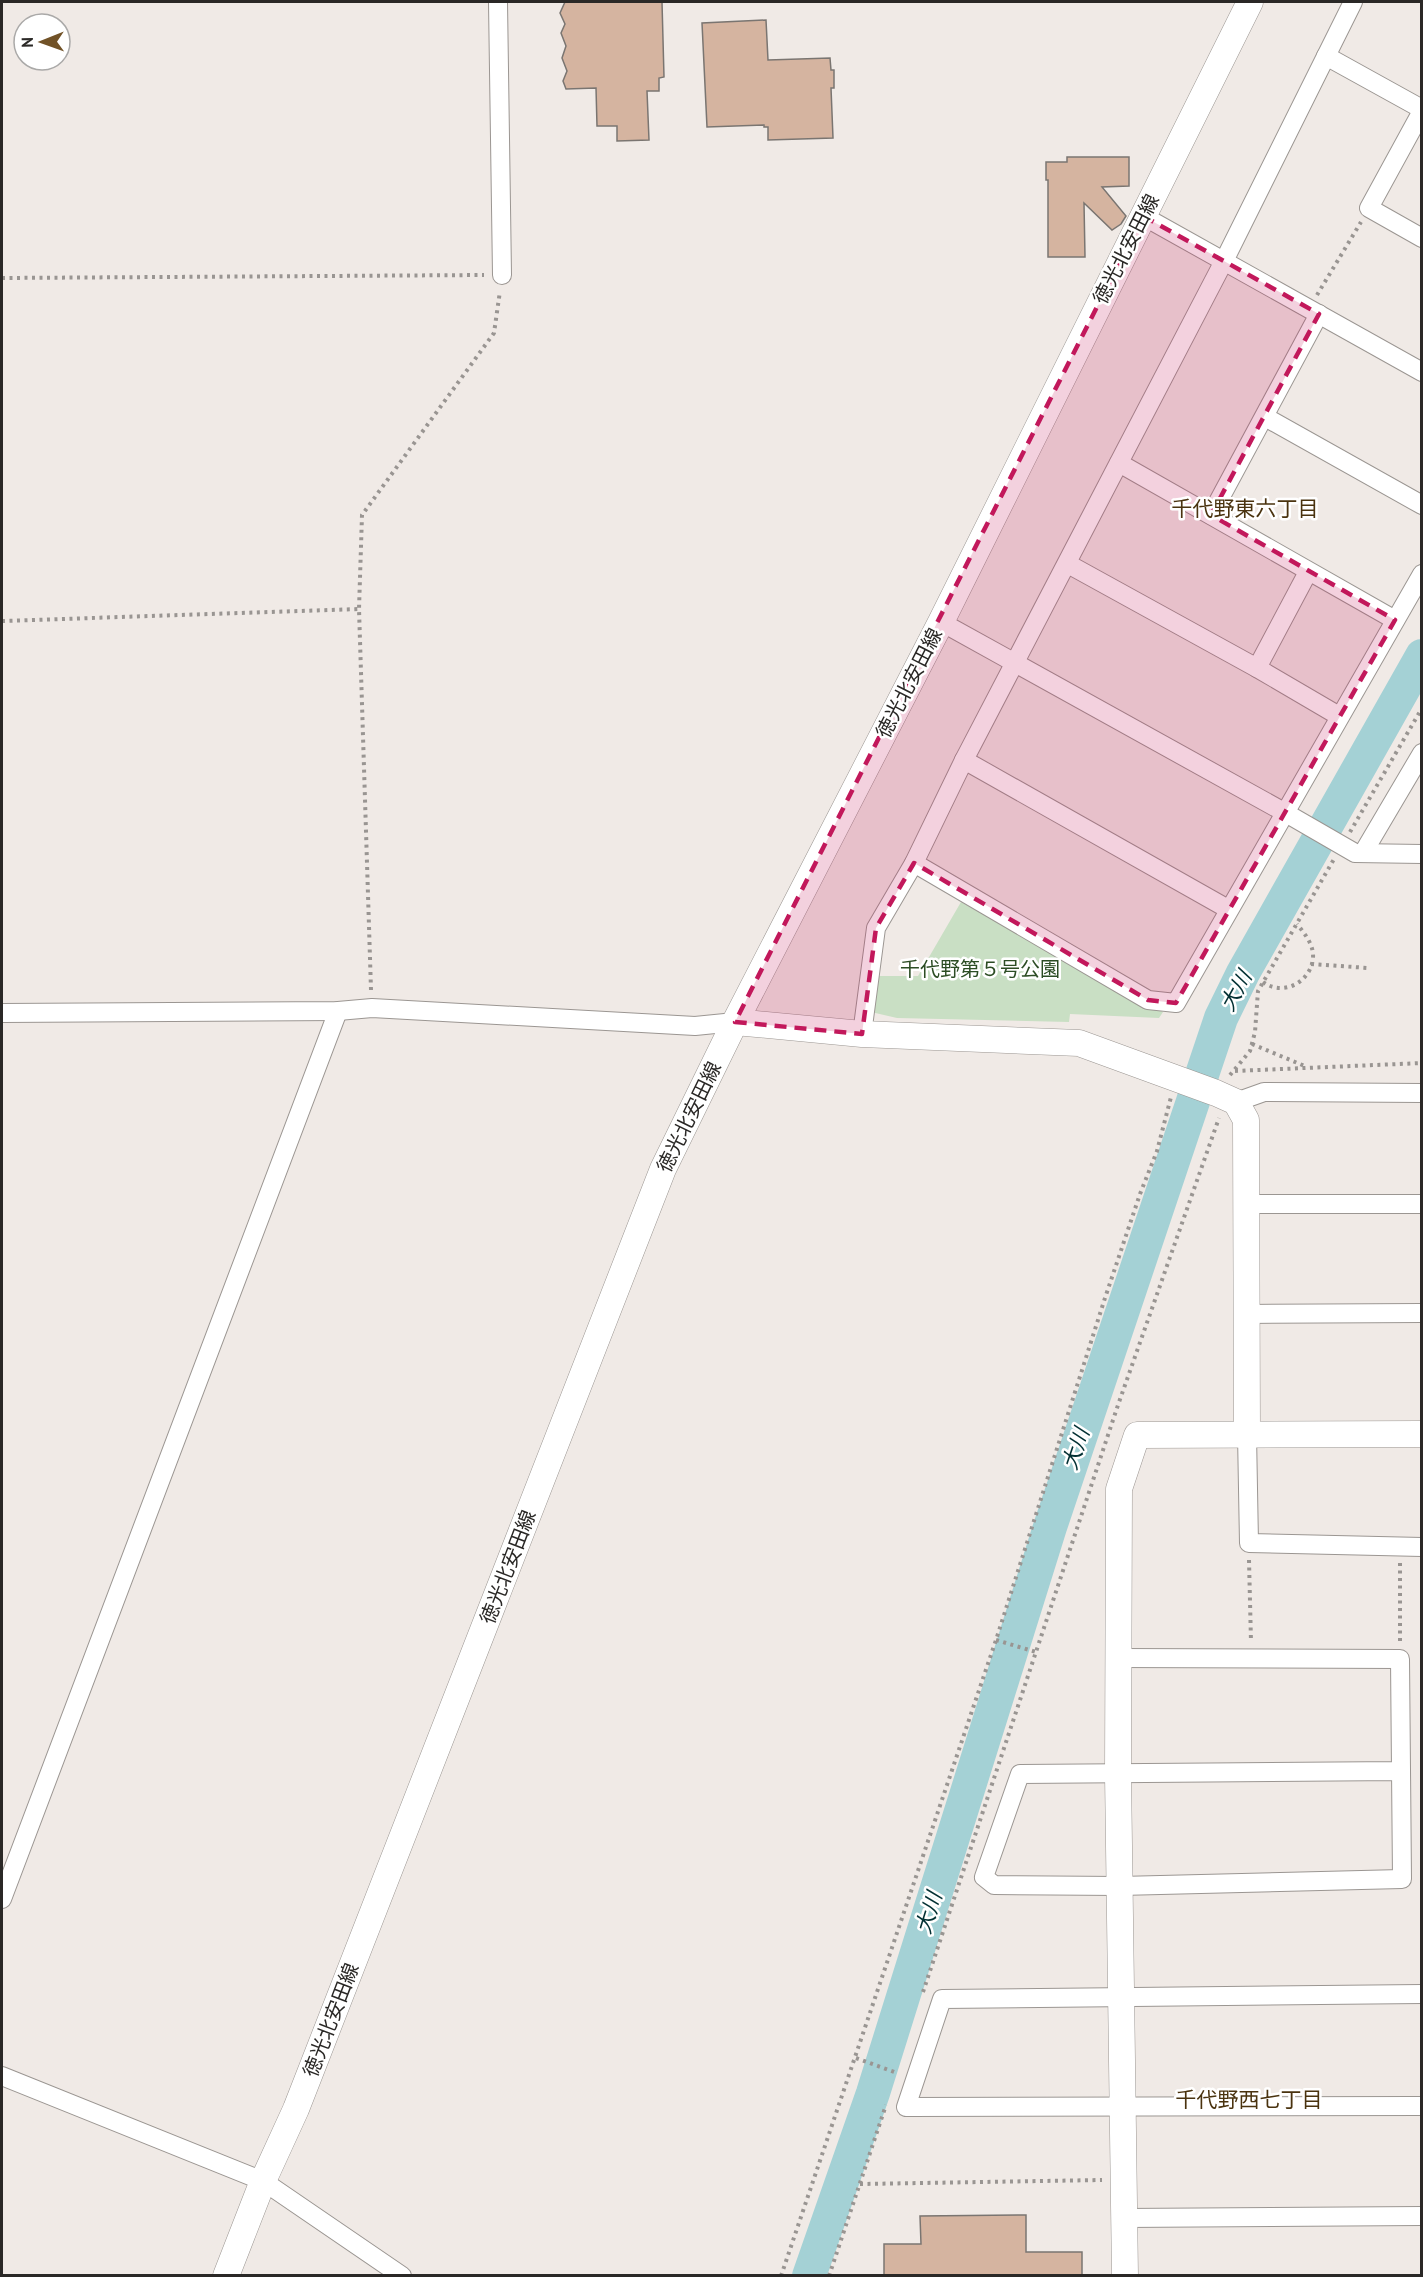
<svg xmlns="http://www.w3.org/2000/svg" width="1423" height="2277" font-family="'PT Sans','Noto Sans JP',sans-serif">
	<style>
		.green { fill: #c9dfc4 }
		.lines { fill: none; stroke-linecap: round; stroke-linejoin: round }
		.river { stroke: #a4d1d5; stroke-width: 34 }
		.building { fill: #d5b4a0; stroke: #7a7571; stroke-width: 1.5 }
		.street-casing { stroke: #9b9692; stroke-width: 20 }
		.secondary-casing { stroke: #9b9692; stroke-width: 27 }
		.path { stroke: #999592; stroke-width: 4; stroke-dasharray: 3 4.5; stroke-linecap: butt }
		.street { stroke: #fff; stroke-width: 18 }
		.secondary { stroke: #fff; stroke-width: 26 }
		.marked { fill: #c2185b; fill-opacity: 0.2; stroke: #c2185b; stroke-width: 4.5; stroke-dasharray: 12 8; stroke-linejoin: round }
		.labels { text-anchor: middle; stroke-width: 5; stroke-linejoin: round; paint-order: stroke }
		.street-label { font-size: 20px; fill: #2a2826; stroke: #fff }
		.park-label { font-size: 20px; fill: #2c4d24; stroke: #fff }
		.neighbourhood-label { font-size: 21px; fill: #4a330f; stroke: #fff }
		.water-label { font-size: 21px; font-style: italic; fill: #023033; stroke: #fff }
	</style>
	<rect width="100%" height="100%" fill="#f0eae6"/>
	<polygon class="green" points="961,902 1163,1012 1159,1018 1070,1014 1069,1022 897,1018 871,1012 875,976 918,976"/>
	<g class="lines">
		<polyline class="river" points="809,2276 873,2093 1050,1527 1221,1018 1243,973 1422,656"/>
	</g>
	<g class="building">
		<polygon points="565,2 662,2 664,77 659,78 659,91 647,91 649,140 617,141 617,126 597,126 596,88 566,89 563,81 567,71 562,58 566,46 561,33 565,24 560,13"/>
		<polygon points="766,20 768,60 830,58 831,70 834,70 834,88 831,88 833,138 768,140 768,127 764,127 764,125 707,127 702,23"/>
		<polygon points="1067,157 1129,157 1129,186 1102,187 1126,216 1121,224 1112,230 1084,203 1085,257 1048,257 1048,180 1046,180 1046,162 1067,162"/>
		<polygon points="1026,2215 1026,2252 1082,2252 1082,2276 884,2276 884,2244 921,2244 920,2216"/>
	</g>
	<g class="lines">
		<defs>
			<g id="street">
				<polyline points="498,2 502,275"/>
				<polyline points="1326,56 1422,109"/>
				<polyline points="1422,111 1369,208 1422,238"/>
				<polyline points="1143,216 1422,372"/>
				<polyline points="1265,417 1422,505"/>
				<polyline points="1119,463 1395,620"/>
				<polyline points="1211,515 1319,314"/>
				<polyline points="1068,564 1257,668 1308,572"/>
				<polyline points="941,622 1284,812 1355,853 1422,854"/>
				<polyline points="1257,668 1339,716"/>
				<polyline points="964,760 1228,909"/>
				<polyline points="1363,853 1422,753"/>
				<polyline points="914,863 1148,1000 1176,1003 1422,574"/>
				<polyline points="2,1013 338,1011 372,1008 695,1026 735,1022"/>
				<polyline points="862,1034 876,928 914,863 964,760 1224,261 1353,2"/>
				<polyline points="1236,1102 1264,1092 1422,1093"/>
				<polyline points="1246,1204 1422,1204"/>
				<polyline points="1246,1314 1422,1313"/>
				<polyline points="1247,1434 1249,1543 1422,1547"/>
				<polyline points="1118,1658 1400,1659 1402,1879 1120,1886 994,1885 984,1877 1020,1774 1400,1771"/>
				<polyline points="2,1899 338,1011"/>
				<polyline points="1422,1994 942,1999 906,2107 1422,2106"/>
				<polyline points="2,2076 263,2181 402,2276"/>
				<polyline points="1124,2218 1422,2216"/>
			</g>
			<g id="secondary">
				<polyline points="735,1022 862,1034 1079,1043 1216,1093 1236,1102 1246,1120 1247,1434"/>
				<polyline points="226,2276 263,2181 296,2109 663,1169 735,1022 941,622 1250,2"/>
				<polyline points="1125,2276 1118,1774 1119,1489 1137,1435 1422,1434"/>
			</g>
		</defs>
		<use href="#street" class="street-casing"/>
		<use href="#secondary" class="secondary-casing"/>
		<g class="path">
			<polyline points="2,278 484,275"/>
			<polyline points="1317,295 1361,222"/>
			<polyline points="2,621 359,609"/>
			<polyline points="1350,832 1422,708"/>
			<polyline points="1311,964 1368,968"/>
			<path d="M1263,982C1283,997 1311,982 1313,958C1314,945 1305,934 1297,924"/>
			<polyline points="371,990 359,609 362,515 494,333 500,291"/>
			<polyline points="1252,1044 1307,1067"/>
			<polyline points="1235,1071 1422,1063"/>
			<polyline points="1230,1075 1250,1051 1255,1032 1258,991 1334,859"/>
			<polyline points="1249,1560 1251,1642"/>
			<polyline points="1400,1563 1400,1643"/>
			<polyline points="996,1640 1036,1652"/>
			<polyline points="923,1992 1118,1405 1219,1118"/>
			<polyline points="856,2058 897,2073"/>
			<polyline points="860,2184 1102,2180"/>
			<polyline points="781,2276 996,1640 1105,1298 1140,1194 1157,1151 1171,1097"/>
			<polyline points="829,2276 886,2105"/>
		</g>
		<use href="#street" class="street"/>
		<use href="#secondary" class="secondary"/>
	</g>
	<path class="marked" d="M1143,216L1319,314L1211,515L1395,620L1176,1003L1148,1000L914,863L876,928L862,1034L735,1022Z"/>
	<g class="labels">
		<g class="street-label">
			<text transform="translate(1126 249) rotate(-63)" y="7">徳光北安田線</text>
			<text transform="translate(909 683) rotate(-63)" y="7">徳光北安田線</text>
			<text transform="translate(689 1117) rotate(-64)" y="7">徳光北安田線</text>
			<text transform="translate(508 1567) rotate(-69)" y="7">徳光北安田線</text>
			<text transform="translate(331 2020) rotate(-69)" y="7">徳光北安田線</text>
		</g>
		<g class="park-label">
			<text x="980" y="976">千代野第５号公園</text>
		</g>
		<g class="neighbourhood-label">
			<text x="1245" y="516">千代野東六丁目</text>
			<text x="1249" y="2107">千代野西七丁目</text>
		</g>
		<g class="water-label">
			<text transform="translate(1236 991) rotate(-61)" y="7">大川</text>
			<text transform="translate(1076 1449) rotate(-71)" y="7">大川</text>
			<text transform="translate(929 1913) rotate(-73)" y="7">大川</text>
		</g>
	</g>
	<rect width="1423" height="2277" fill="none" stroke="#2a2826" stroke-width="6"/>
	<g transform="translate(42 42) rotate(269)"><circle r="28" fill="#ffffff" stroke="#aaa9a8" stroke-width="1.5"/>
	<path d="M0-4.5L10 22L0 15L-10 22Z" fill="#715227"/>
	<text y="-9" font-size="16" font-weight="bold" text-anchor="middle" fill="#2a2826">N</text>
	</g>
</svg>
